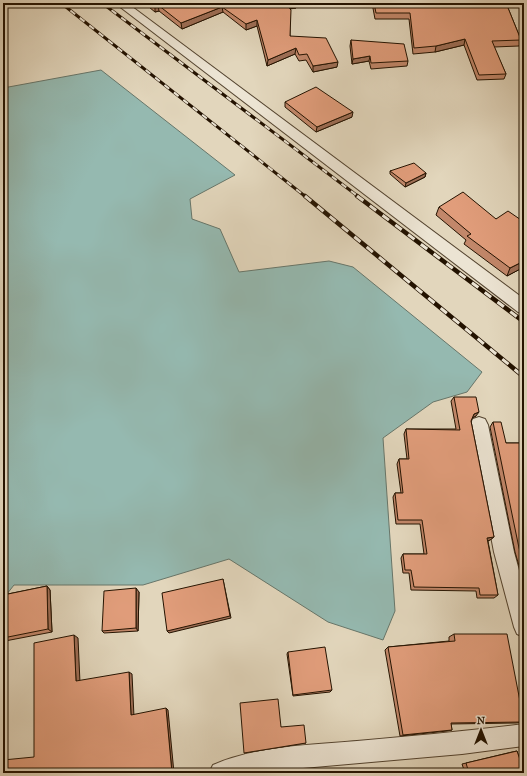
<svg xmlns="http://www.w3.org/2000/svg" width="527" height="776" font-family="'IM FELL French Canon',serif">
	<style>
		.water { fill: #95b9b0; stroke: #67766a }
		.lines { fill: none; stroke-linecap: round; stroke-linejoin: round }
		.street-casing { stroke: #53432f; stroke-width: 2 }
		.street { fill: #ece4d3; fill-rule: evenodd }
		.rail-far1-casing { stroke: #231200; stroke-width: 3 }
		.rail-casing { stroke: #231200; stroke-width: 4.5 }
		.rail-far1 { stroke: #ece4d3; stroke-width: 2; stroke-dasharray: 6; stroke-linecap: butt }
		.rail { stroke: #ece4d3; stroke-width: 3; stroke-dasharray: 8; stroke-linecap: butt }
		.wall { fill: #c2876a; stroke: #231200 }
		.shaded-wall { fill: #9e6e56; stroke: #231200 }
		.building { fill: #e19d7b; stroke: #231200 }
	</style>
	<rect width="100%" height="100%" fill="#e2d6bc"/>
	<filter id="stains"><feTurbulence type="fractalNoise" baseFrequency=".005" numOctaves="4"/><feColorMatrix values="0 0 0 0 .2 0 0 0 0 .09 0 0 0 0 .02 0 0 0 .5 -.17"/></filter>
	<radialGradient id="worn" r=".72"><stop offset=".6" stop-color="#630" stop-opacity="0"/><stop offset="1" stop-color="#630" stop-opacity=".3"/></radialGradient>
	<polygon class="water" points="101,70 235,175 190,199 192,219 220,229 239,272 329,261 353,267 482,372 467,392 433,402 383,438 395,611 383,640 328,622 229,559 143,585 14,585 3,599 3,88"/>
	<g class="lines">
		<defs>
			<g id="street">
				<polygon points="115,3 127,3 524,299 524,314 518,312"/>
				<polygon points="479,417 485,419 488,425 514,552 524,589 524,637 517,634 514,627 494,552 470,425 473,419"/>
				<path d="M524,724V746L462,754L303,768L273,773H209L213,765C257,746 309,745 357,741C413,736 468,731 524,724Z"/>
			</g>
		</defs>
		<use href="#street" class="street-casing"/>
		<use href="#street" class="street"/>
		<defs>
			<g id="rail-far1">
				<polyline points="61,3 306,197"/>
				<polyline points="102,3 359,197"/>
			</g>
			<g id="rail">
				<polyline points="305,196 524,377"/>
				<polyline points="357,196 524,322"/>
			</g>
		</defs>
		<use href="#rail-far1" class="rail-far1-casing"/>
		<use href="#rail" class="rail-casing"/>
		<use href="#rail-far1" class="rail-far1"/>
		<use href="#rail" class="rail"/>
	</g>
	<g class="wall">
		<polygon points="144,3 297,3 296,8 290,9 290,36 337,67 313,72 306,60 299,61 295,54 267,66 257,26 246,30 223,12 182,29 159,11 155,12"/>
		<polygon points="372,3 506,3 521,40 519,46 494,47 506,74 504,79 477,80 464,45 435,52 413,54 409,19 375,19"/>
		<polygon points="351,40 408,61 407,66 371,69 369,61 352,64 350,46"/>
		<polygon points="285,102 352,117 316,132 285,107"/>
		<polygon points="390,171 426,173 425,177 405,187 390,174"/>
		<polygon points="439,207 496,219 524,222 524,267 507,276 464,244 466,240 436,215"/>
		<polygon points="454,397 476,416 472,418 471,421 494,537 490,540 488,541 498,595 494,598 477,598 476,591 411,590 409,573 403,573 401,558 403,554 424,554 420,524 396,524 393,497 395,493 401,493 397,464 399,459 407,459 404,434 406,429 456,429 451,401"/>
		<polygon points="493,422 506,443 524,443 524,583 515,552 490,427"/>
		<polygon points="47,586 50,590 52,632 5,641 3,640 3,595"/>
		<polygon points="139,592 138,631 104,633 102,631"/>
		<polygon points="454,634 524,722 516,723 451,724 452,730 447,731 400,736 385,650 388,647 449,641 449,637"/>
		<polygon points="288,652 332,690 330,692 293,696 287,654"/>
		<polygon points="281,727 306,743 244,753"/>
		<polygon points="517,751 524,773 465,773 462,764 512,752"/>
	</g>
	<g class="shaded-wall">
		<polygon points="290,3 297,3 296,8 286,9 286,4"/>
		<polygon points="158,5 159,11 155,12 155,6"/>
		<polygon points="222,7 223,12 182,29 181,23"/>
		<polygon points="257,20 257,26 246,30 246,24"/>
		<polygon points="465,39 464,45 435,52 436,46"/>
		<polygon points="296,48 295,54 267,66 268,60"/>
		<polygon points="370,56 369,61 352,64 353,59"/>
		<polygon points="338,62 337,67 313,72 313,66"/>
		<polygon points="353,112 352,117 316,132 317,127"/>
		<polygon points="426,173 425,177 405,187 406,183"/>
		<polygon points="524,261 524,267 507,276 510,268"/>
		<polygon points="479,412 476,416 472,418 474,414"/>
		<polygon points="494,537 490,540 484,542 487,538"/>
		<polygon points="223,579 231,618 169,633 167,631"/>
		<polygon points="47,586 50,590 52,632 48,629"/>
		<polygon points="136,588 139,592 138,631 136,628"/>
		<polygon points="74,635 78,638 80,683 76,681"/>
		<polygon points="129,672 132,674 134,717 131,715"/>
		<polygon points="166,708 168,710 174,773 172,773"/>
	</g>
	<g class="building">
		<polygon points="150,3 290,3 286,4 291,10 290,36 326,38 338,62 313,66 307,54 299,55 296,48 268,60 257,20 246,24 222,7 181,23 158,5 155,6"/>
		<polygon points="374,3 506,3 521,40 492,41 506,74 479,75 465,39 436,46 414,48 410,13 376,13"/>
		<polygon points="351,40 404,44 408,61 371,63 370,56 353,59"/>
		<polygon points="316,87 353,112 317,127 285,102"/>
		<polygon points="414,163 426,173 406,183 390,171"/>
		<polygon points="463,192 496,219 508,211 524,222 524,261 510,268 467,236 471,234 439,207"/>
		<polygon points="454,397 476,397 479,412 474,414 471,421 494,537 487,538 498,595 480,595 479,588 414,587 411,570 405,570 403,554 427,554 422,520 398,520 395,493 403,493 399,459 409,459 406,429 460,430"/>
		<polygon points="493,422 501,422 506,443 524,443 524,565 519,548"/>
		<polygon points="223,579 230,616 167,631 162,593"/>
		<polygon points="47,586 48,629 3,638 3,595"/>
		<polygon points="136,588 136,628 102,631 104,591"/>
		<polygon points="454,634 507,634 524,722 451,723 452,730 403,735 388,647 455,641"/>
		<polygon points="74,635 76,681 129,672 131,715 166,708 172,773 3,773 3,760 34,757 34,643"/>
		<polygon points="325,647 332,690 293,695 288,652"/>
		<polygon points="278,699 281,727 304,725 306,743 244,753 240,703"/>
		<polygon points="517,751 524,771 524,773 469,773 466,763"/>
		<polygon points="294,771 295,773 282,773"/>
	</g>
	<rect width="527" height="776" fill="none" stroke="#e2d6bc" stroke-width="16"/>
	<rect x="4" y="4" width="519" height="768" fill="none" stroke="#231200" stroke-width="2"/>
	<rect x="8" y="8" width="511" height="760" fill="none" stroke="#231200"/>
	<g transform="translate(481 730)" stroke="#ece4d3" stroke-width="3" paint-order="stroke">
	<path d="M0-3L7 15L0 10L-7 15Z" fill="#231200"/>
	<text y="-6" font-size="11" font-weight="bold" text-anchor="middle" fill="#231200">N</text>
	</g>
	<rect width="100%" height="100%" filter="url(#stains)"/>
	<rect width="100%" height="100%" fill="url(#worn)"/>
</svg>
